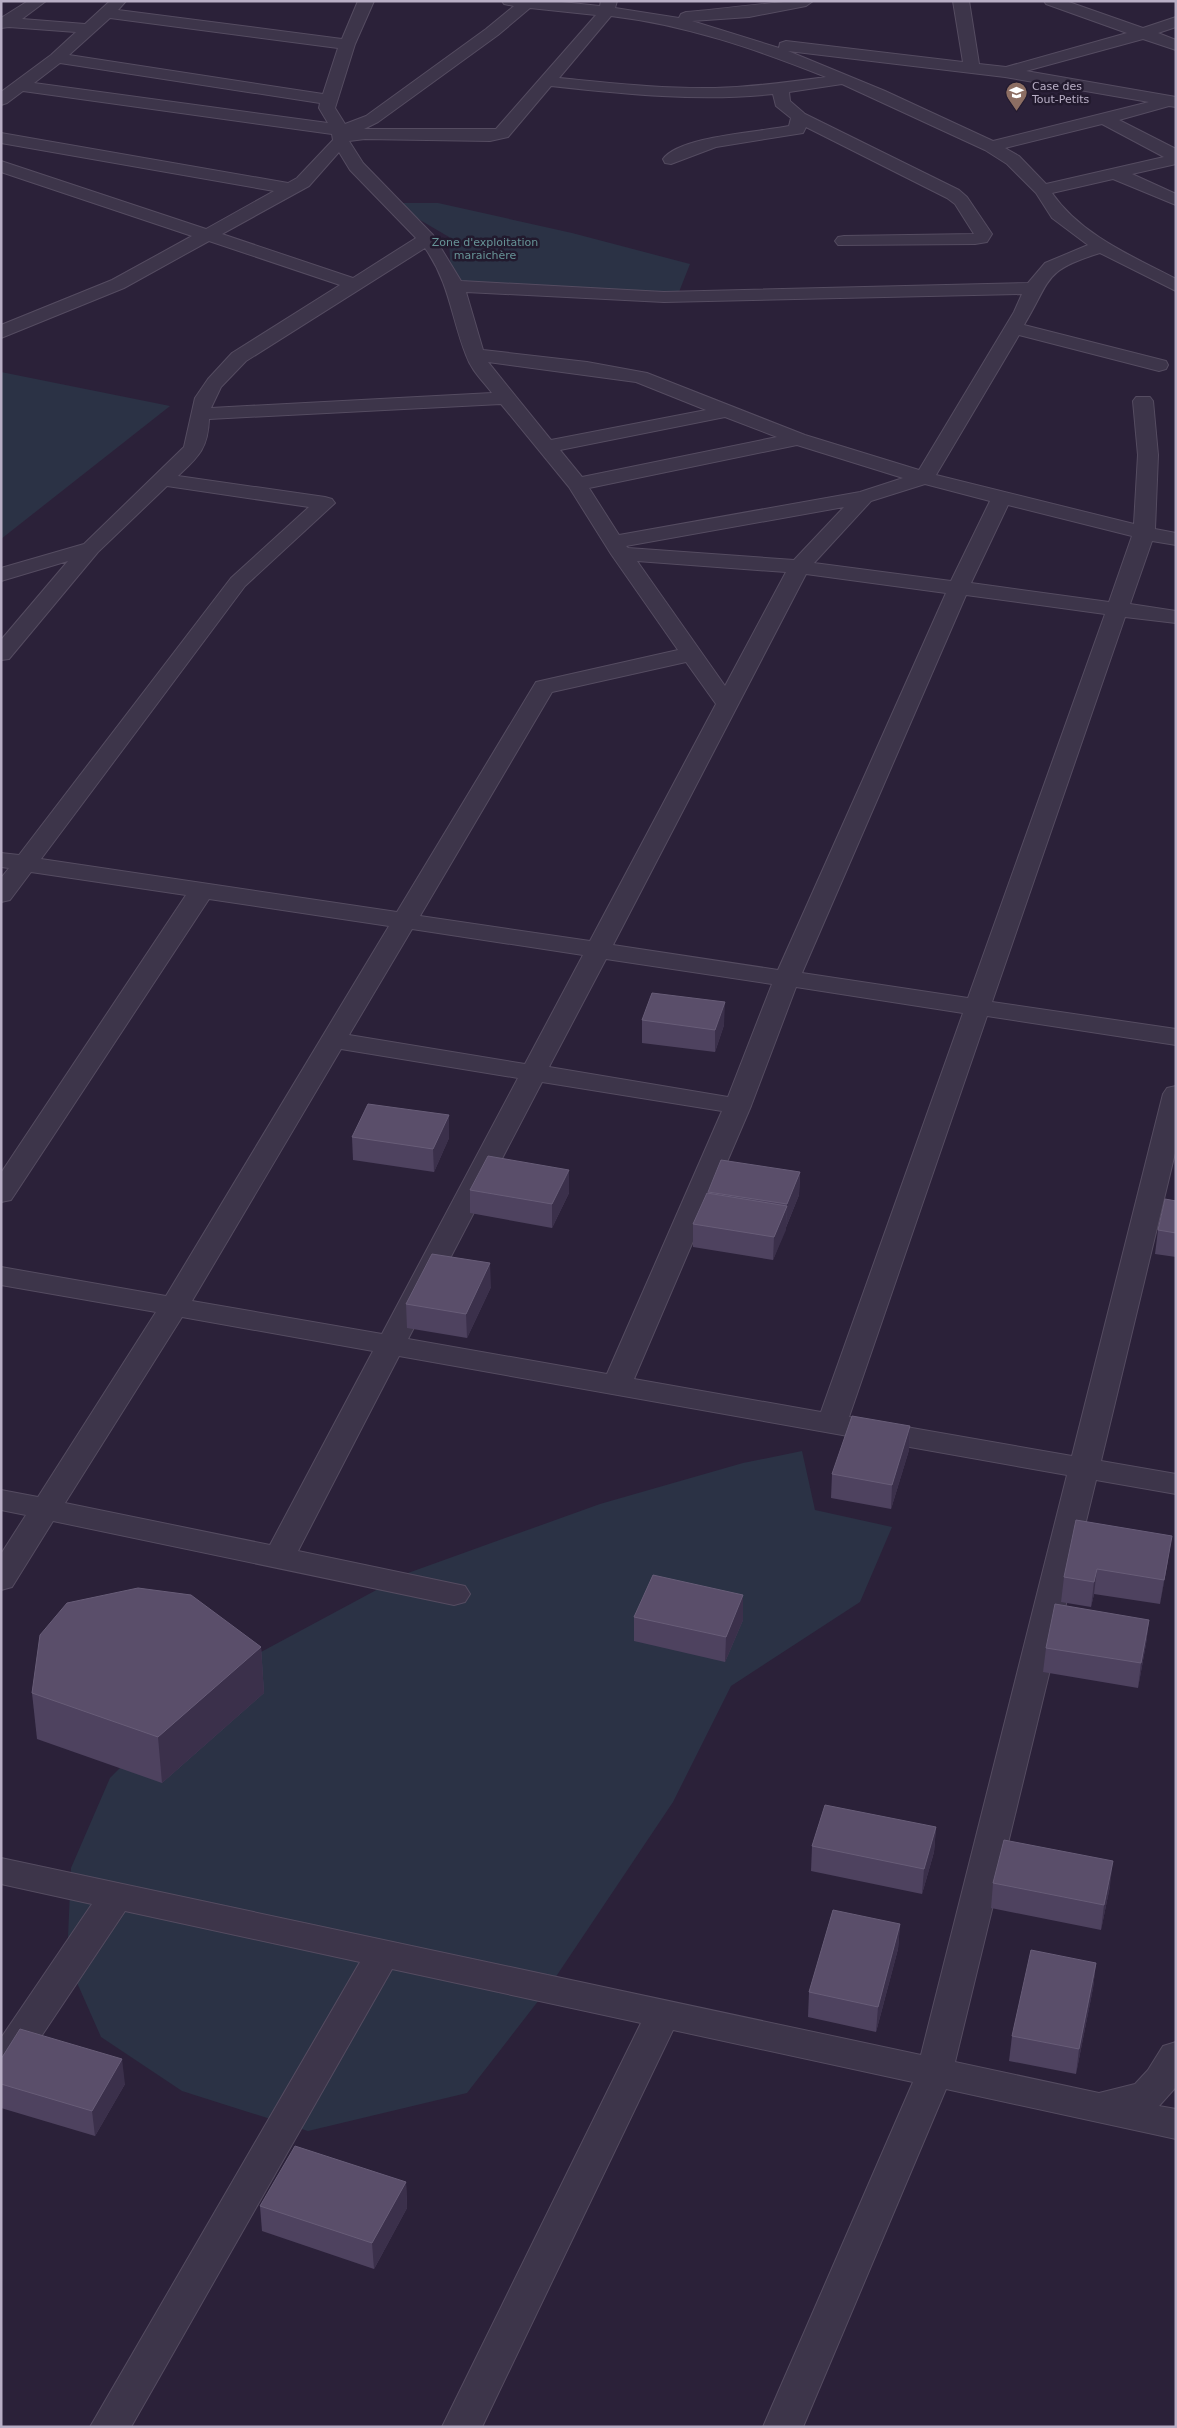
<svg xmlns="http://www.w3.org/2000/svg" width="1177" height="2428" font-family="'DejaVu Sans',sans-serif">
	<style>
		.green { fill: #2b3245 }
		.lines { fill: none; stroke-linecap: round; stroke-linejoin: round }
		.minor-casing { stroke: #554c61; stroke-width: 2 }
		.minor { fill: #3d354a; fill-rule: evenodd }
		.wall { fill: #4e425f }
		.shaded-wall { fill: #3b304b }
		.building { fill: #5a4e6a; stroke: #685d78 }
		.labels { text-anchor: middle; stroke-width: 5; stroke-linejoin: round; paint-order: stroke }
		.far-poi-label { font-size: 11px; fill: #b9afc6; stroke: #221a2e; text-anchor: start }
		.far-park-label { font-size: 11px; fill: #679497; stroke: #221a2e }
	</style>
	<rect width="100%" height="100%" fill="#2b2139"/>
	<g class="green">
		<polygon points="391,203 438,203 572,233 690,264 677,297 451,280 449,237"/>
		<polygon points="1,372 170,406 1,539"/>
		<polygon points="802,1451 815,1510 892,1527 860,1602 731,1686 673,1802 549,1987 467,2093 308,2131 182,2091 101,2037 67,1960 71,1868 110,1778 205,1682 408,1573 600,1504 743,1463"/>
	</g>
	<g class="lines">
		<defs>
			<path id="minor" d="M28,1H46L22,19L85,24L110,1H126L118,10L342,39L358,1H374L355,44L335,108L345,124L366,116L486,29L514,6L504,4L502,1H552L600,6L601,1H617L615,8L679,18L681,14L686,12C729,9 771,1 813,1L806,6L749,17L692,21L779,48L780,43L786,41L963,62L953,1H969L979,64L1006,67L1127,33L1046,4L1044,1H1066L1143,28L1176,17V27L1158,33L1176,40V50L1143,39L1026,71L1176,97V107L1169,106L1119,120L1176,149V164L1132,174L1176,194V205L1113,179L1052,193C1081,235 1132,256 1176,279V291L1100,253C1042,271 1052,279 1024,325L1166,361L1168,365L1166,369L1159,371L1019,335L936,475L1134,524L1138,455L1133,401L1136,397H1150L1153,401L1158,455L1155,529L1176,533V545L1152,541L1130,604L1176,611V623L1125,617L992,1002L1176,1029V1045L987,1016L849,1417L1072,1456L1163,1094L1167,1088L1176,1086V1149L1101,1461L1176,1474V1494L1096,1480L955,2062L1099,2093L1135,2084L1148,2070L1163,2046L1176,2042V2087L1159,2106L1176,2109V2139L946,2089L803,2427H763L913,2082L673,2030L482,2427H442L641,2023L392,1969L131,2427H90L360,1962L125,1911L14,2077L1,2081V2038L92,1904L1,1884V1858L921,2055L1067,1475L399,1356L298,1551L465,1586L470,1594L465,1602L454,1605L53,1521L12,1587L1,1590V1554L26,1515L1,1510V1490L38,1497L156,1312L1,1285V1267L166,1296L389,926L209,899L15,1194L11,1200L1,1202V1173L186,895L31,872L10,900L1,902V878L9,868L1,867V853L19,855L231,578L309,507L167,486L98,552L9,659L1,660V640L68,561L1,581V568L84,544L184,447L195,398L208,379L232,353L340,285L209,241L124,288L1,338V325L112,280L192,236L1,172V161L206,229L274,191L1,143V133L288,183L297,178L333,140L332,134L23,91L7,103L1,105V92L51,55L76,32L9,27L1,28V18ZM530,8L596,15L496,129H364L378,122L498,35ZM611,16C686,25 756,49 826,77C789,82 752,87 715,88C663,89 611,83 559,78ZM110,18L338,48L323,94L69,55ZM788,51L1005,77L1149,102L993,141L885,91ZM60,63L320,103L319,108L328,123L34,83ZM842,84L985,150L1007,164L1036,193L1052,218L1088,245L1045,263L1028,283L664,292L461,281L433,235L363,163L349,141L365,139L490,141L508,137L551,86C625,94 699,102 773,94L776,106L791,118L789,126C761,132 679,136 663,159L665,163L671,164L716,147L803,133L806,127L947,198L955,204L974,234L844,236L838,237L835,241L838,245L975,244L987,242L992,234L967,197L959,190L805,114L790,101L789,92ZM1102,124L1164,157L1046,184L1019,156L1005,148ZM339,152L350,170L416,238L353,278L222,234L309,186ZM425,248C450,284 451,317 466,355C471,370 483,381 492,393L211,408L221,387L246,361ZM466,292L664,302L1022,294L1014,312L919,470L805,435L647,373L587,362L483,350ZM488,362L636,382L706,410L551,440ZM501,404L569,487L611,554L678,650L536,682L397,912L41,859L245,586L335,503L332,499L325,497L178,476C198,457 208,449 209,419ZM725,417L777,437L582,477L560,450ZM797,445L903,478L860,492L619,535L589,488ZM925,484L990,501L951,581L814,563L871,501ZM1008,505L1132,536L1109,602L971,583ZM844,507L794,560L628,548L626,546ZM637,561L786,572L725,686ZM806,574L946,593L778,970L613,945ZM966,595L1105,614L968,998L802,973ZM686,662L716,704L590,941L420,916L552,692ZM412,929L583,955L525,1064L349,1035ZM606,959L772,984L728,1097L549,1067ZM796,987L963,1013L821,1412L634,1379L751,1106ZM341,1049L518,1078L382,1334L192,1301ZM542,1082L722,1111L607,1374L408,1339ZM182,1317L373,1351L270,1545L65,1503Z"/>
		</defs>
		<use href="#minor" class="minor-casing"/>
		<use href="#minor" class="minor"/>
	</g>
	<g class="wall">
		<polygon points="642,1020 724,1025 715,1052 642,1043"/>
		<polygon points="352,1137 449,1138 434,1172 353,1160"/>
		<polygon points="800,1172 799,1195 773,1260 693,1247 693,1224 708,1192"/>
		<polygon points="470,1190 569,1193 552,1228 470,1213"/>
		<polygon points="1176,1201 1176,1257 1155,1254 1158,1230"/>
		<polygon points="491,1287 467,1338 407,1328 406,1304"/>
		<polygon points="910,1426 909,1450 891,1509 831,1498 832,1474"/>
		<polygon points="1076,1520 1168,1560 1160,1604 1094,1594 1091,1607 1061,1602 1064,1577"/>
		<polygon points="634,1617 743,1620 725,1662 634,1641"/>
		<polygon points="1149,1620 1146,1644 1138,1688 1043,1672 1046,1648"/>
		<polygon points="261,1647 264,1693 162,1783 37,1739 32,1693"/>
		<polygon points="936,1827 934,1852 922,1894 811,1871 812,1846"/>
		<polygon points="993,1883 1110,1886 1101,1930 991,1908"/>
		<polygon points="900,1924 898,1949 876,2032 808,2017 809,1992"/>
		<polygon points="1096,1963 1093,1988 1076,2074 1009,2061 1012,2036"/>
		<polygon points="1,2059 125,2084 95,2136 1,2108"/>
		<polygon points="406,2182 407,2208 374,2269 262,2231 260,2206"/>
	</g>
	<g class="shaded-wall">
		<polygon points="725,1002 724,1025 715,1052 715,1030"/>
		<polygon points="449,1115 449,1138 434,1172 433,1149"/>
		<polygon points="569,1170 569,1193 552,1228 552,1204"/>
		<polygon points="800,1172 799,1195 786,1227 787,1204"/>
		<polygon points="787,1206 786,1230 773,1260 774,1237"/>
		<polygon points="490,1263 491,1287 467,1338 466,1314"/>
		<polygon points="910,1426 909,1450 891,1509 892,1485"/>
		<polygon points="1172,1536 1168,1560 1160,1604 1164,1580"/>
		<polygon points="1097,1569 1094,1594 1091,1607 1094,1582"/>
		<polygon points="743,1595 743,1620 725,1662 726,1637"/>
		<polygon points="1149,1620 1146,1644 1138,1688 1141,1663"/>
		<polygon points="261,1647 264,1693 162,1783 158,1737"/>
		<polygon points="936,1827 934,1852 922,1894 924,1869"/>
		<polygon points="1113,1861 1110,1886 1101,1930 1104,1905"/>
		<polygon points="900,1924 898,1949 876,2032 878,2007"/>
		<polygon points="1096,1963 1093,1988 1076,2074 1079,2049"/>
		<polygon points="122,2059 125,2084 95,2136 92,2111"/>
		<polygon points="406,2182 407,2208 374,2269 372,2243"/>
	</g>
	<g class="building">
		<polygon points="652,993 725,1002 715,1030 642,1020"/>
		<polygon points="368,1104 449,1115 433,1149 352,1137"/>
		<polygon points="488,1156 569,1170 552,1204 470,1190"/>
		<polygon points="721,1160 800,1172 787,1204 708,1192"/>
		<polygon points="707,1193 787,1206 774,1237 693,1224"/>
		<polygon points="1165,1199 1176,1201 1176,1233 1158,1230"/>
		<polygon points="432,1254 490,1263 466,1314 406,1304"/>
		<polygon points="852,1416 910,1426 892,1485 832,1474"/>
		<polygon points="1076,1520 1172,1536 1164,1580 1097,1569 1094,1582 1064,1577"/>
		<polygon points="653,1575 743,1595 726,1637 634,1617"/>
		<polygon points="138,1588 191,1595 261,1647 158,1737 32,1693 40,1635 67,1603"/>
		<polygon points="1055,1604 1149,1620 1141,1663 1046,1648"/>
		<polygon points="825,1805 936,1827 924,1869 812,1846"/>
		<polygon points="1004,1840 1113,1861 1104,1905 993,1883"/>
		<polygon points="833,1910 900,1924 878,2007 809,1992"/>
		<polygon points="1031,1950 1096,1963 1079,2049 1012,2036"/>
		<polygon points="20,2029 122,2059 92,2111 1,2084 1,2059"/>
		<polygon points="295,2146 406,2182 372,2243 260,2206"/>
	</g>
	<defs>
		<symbol id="school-pin" viewBox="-11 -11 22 30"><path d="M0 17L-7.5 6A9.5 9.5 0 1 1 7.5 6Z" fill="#8d6e63" stroke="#221a2e"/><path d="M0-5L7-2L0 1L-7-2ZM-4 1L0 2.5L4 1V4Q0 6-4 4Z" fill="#fff"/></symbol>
	</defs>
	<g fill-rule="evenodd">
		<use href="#school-pin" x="1004" y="80" width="25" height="34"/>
	</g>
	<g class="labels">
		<g class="far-poi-label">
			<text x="1032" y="90">Case des<tspan x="1032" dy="13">Tout-Petits</tspan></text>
		</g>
		<g class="far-park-label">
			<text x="485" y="246">Zone d'exploitation<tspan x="485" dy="13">maraichère</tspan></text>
		</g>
	</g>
	<rect width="1177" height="2428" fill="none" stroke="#b9afc6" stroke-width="5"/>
</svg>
